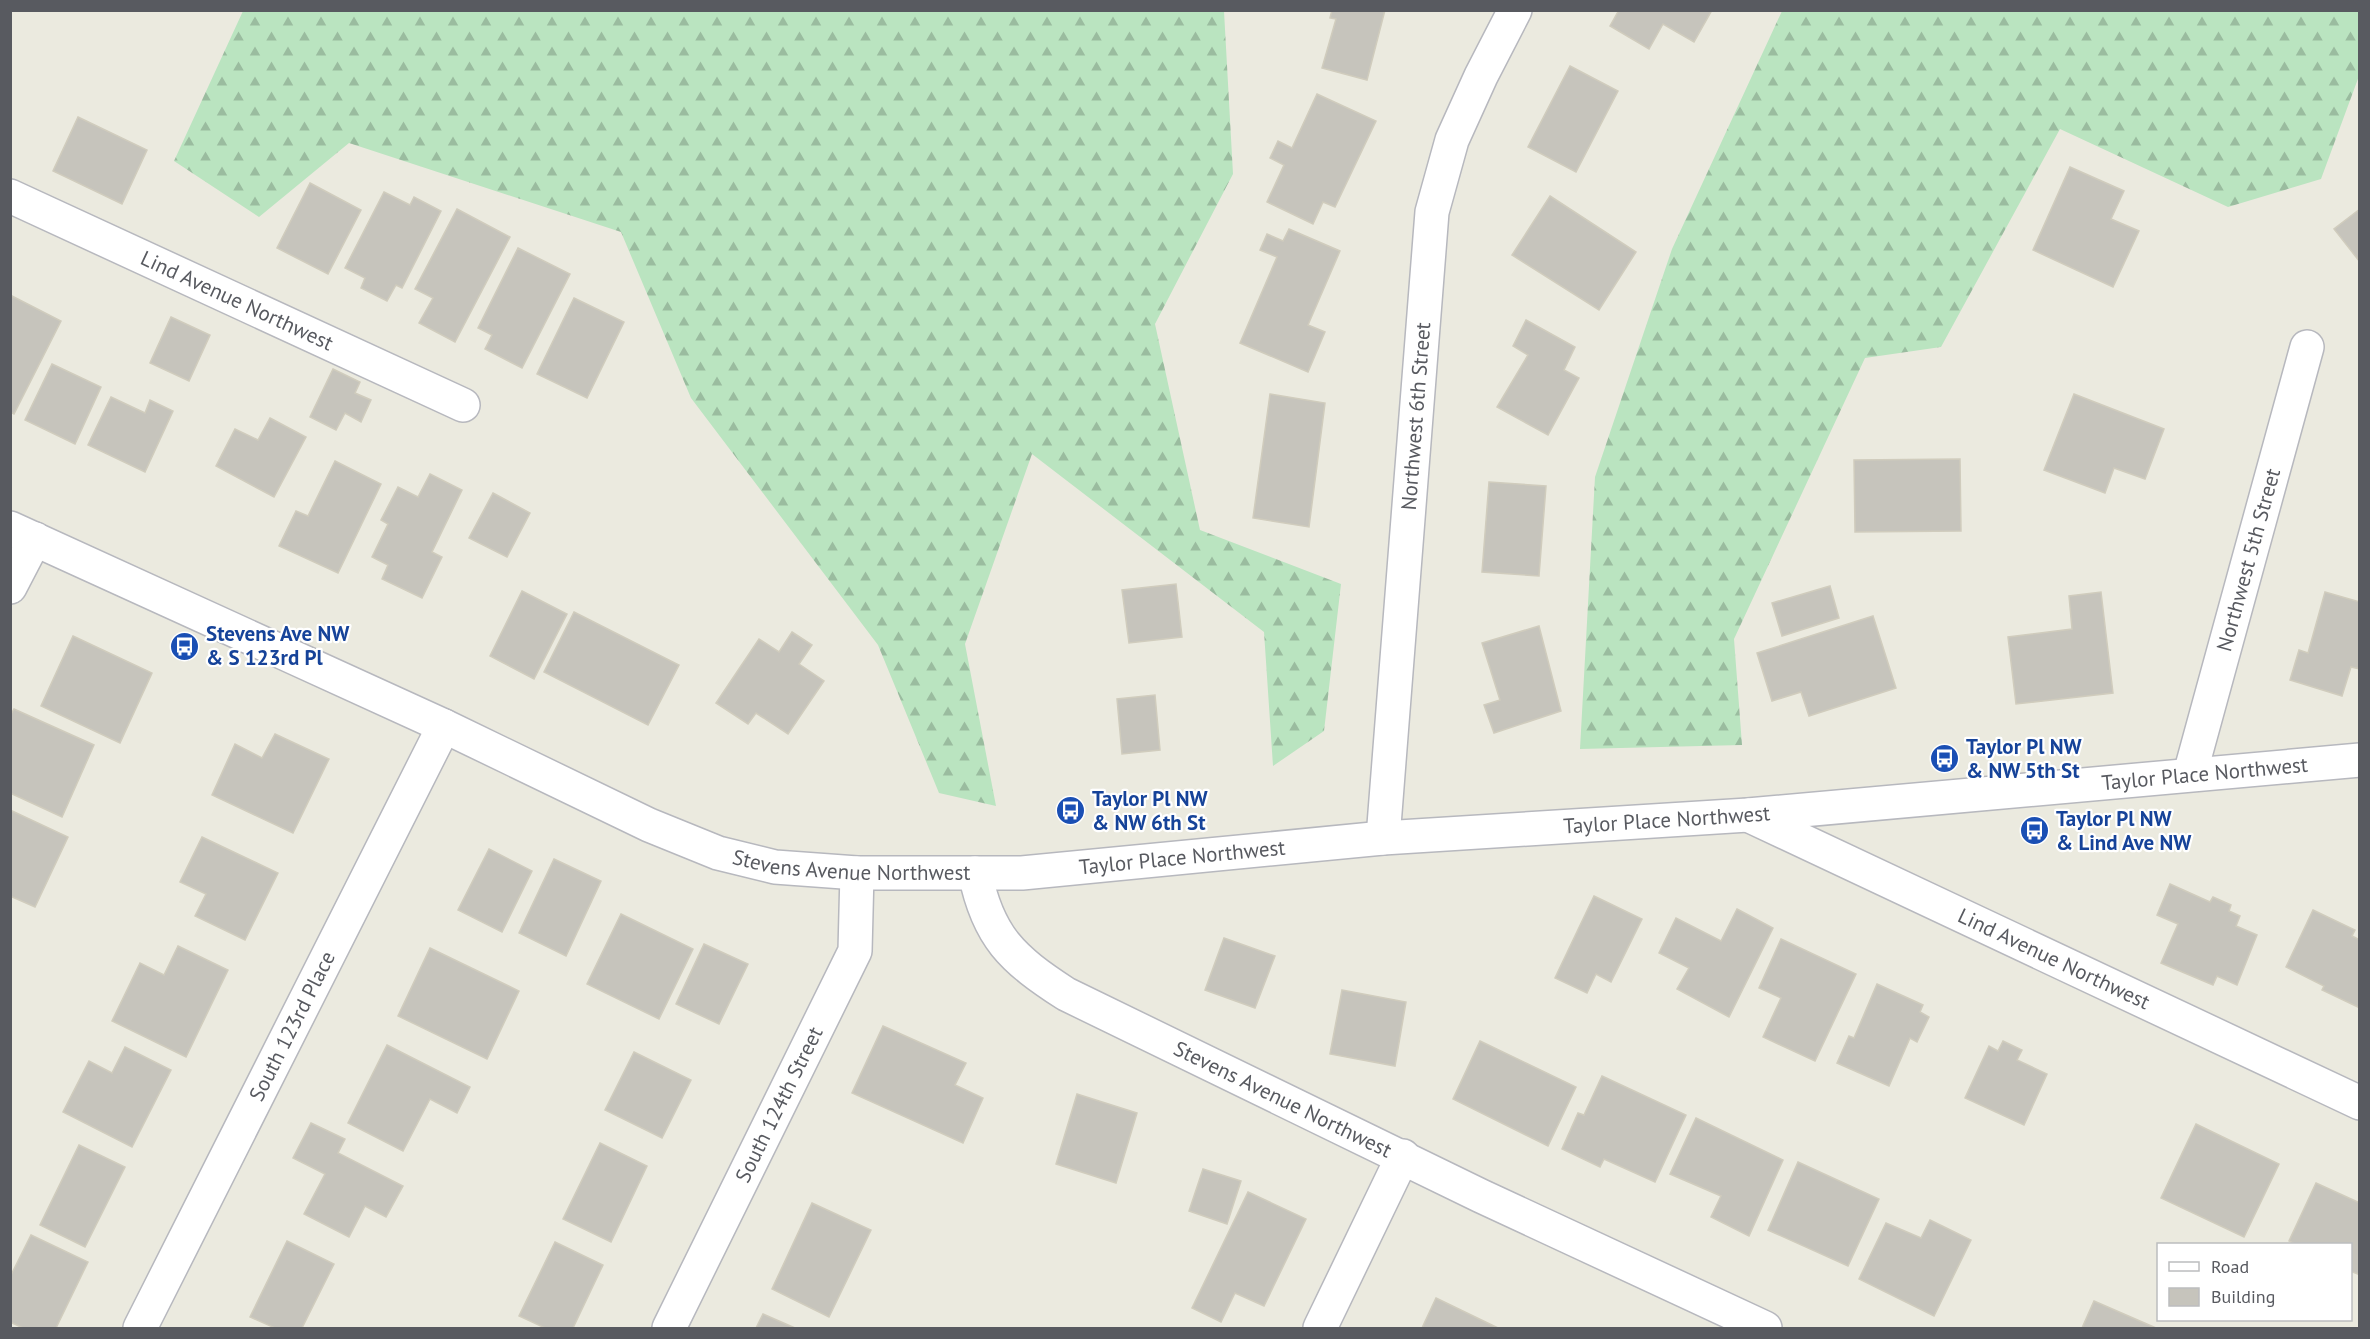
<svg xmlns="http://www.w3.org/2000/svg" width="2370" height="1339" font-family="'PT Sans',sans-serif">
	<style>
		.forest { fill: url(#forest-firs) }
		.building { fill: #c6c4bc; stroke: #d0ccbd; stroke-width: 1.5 }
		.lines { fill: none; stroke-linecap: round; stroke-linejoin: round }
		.street-casing { stroke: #b7b8be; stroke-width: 36 }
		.street { stroke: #fff; stroke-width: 33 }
		.labels { text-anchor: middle; stroke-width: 4.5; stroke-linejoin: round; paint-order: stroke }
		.street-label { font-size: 21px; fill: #585a60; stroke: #fff }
		.transit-label { font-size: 21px; font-weight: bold; fill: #164399; stroke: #fff; text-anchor: start }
	</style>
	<defs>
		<pattern id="forest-firs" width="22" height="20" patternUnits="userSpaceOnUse" patternTransform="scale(1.5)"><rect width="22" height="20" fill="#bae4c0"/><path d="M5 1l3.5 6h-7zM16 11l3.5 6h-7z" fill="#9abc9f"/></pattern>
	</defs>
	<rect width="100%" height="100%" fill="#ebeadf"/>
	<g class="forest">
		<polygon points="243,11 1224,11 1233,174 1155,324 1200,530 1341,584 1324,731 1273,766 1264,632 1032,454 965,644 996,806 939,793 878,645 691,398 621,232 349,143 259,217 174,161"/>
		<polygon points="1782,11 2359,11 2359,76 2321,179 2228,207 2060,129 1941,347 1865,358 1734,639 1742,745 1580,749 1595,477 1672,249"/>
	</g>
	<g class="building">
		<polygon points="1332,10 1385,10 1367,80 1322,68 1336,19 1330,18"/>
		<polygon points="1619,10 1712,10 1694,42 1663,24 1649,49 1610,26"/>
		<polygon points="1570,66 1618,91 1576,172 1528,147"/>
		<polygon points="1317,94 1376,121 1335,207 1323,202 1313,224 1267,202 1284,165 1270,158 1278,141 1292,148"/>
		<polygon points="78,117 147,150 122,204 53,171"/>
		<polygon points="2070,167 2124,191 2111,219 2139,231 2113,287 2033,250"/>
		<polygon points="310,183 361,210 328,274 277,248"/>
		<polygon points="384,192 410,205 414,197 441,211 402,288 396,285 387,301 361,288 365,278 345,268"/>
		<polygon points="1550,196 1636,252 1599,310 1512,255"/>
		<polygon points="457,209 510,237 455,342 419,323 433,298 415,289"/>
		<polygon points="2360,209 2360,262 2334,229"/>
		<polygon points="1289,229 1340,251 1308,325 1325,332 1308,372 1240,343 1277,257 1260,250 1267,234 1283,241"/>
		<polygon points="518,248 570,274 522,368 485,349 492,335 478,328"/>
		<polygon points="10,295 61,321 14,414 10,412"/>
		<polygon points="574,298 624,322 587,398 537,374"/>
		<polygon points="171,317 210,335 189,381 150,363"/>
		<polygon points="1526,320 1575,347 1564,370 1579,378 1548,435 1497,407 1528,355 1513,346"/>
		<polygon points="52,364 101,387 75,444 25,420"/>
		<polygon points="333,369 360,382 355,393 371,400 361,422 345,413 336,430 310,417"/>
		<polygon points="1270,394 1325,403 1309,527 1253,518"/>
		<polygon points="2074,394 2164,429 2145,479 2114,468 2105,493 2044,470"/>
		<polygon points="111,397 145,413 150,400 173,411 145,472 88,445"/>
		<polygon points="270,418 306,437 274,497 216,466 235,429 258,440"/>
		<polygon points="1960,459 1961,531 1855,532 1854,460"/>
		<polygon points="335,461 381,484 338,573 279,546 296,511 308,516"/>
		<polygon points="430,474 462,490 432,552 442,557 422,598 382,579 388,565 372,557 388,524 381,520 398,487 418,497"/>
		<polygon points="1489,482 1546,486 1539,576 1482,572"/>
		<polygon points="493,493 530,513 507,557 469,538"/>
		<polygon points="1176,584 1182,637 1129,643 1122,590"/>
		<polygon points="1830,586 1839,618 1782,636 1772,603"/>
		<polygon points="522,591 567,614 534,679 490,656"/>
		<polygon points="2101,592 2113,693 2016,704 2008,637 2072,629 2069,596"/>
		<polygon points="2325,592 2360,602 2360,669 2351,667 2342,696 2290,680 2299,650 2308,653"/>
		<polygon points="574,612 679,665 648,725 544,672"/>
		<polygon points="1873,616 1896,688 1809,716 1801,692 1772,701 1757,653"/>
		<polygon points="1539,626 1561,711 1494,733 1484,705 1500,700 1482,643"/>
		<polygon points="792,632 812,645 799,664 824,681 788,734 756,713 748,724 716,703 759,639 779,652"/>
		<polygon points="73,636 152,673 120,743 41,706"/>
		<polygon points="1155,695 1160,750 1122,754 1117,699"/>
		<polygon points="14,709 94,745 62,817 10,793 10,716"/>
		<polygon points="275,734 329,759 293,833 212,795 235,744 262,758"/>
		<polygon points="10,810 68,837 35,907 10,896"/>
		<polygon points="202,837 278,873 245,940 195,916 206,894 180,882"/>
		<polygon points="489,849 532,871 502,932 458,910"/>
		<polygon points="554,859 601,881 566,956 519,933"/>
		<polygon points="2170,884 2210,902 2213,897 2231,905 2229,911 2240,916 2236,926 2257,935 2237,985 2217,976 2213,985 2161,963 2178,924 2157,915"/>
		<polygon points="1594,896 1642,919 1611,982 1596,974 1587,993 1555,978"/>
		<polygon points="1737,909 1773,928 1729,1017 1677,989 1689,968 1659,953 1676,918 1721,941"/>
		<polygon points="2313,910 2355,930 2352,936 2360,940 2360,1008 2322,990 2324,986 2286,967"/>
		<polygon points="621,914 693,949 659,1019 587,984"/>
		<polygon points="1224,938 1275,956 1255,1008 1205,990"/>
		<polygon points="1781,939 1856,974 1815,1061 1763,1037 1781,998 1759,988"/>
		<polygon points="704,944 748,964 719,1024 676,1004"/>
		<polygon points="178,946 228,970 186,1057 112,1021 140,963 164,975"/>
		<polygon points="430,948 519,991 487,1059 398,1016"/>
		<polygon points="1877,984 1923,1005 1920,1012 1929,1017 1917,1042 1910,1038 1889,1086 1837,1063 1849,1036 1854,1038"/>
		<polygon points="1342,990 1406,1002 1395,1066 1330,1054"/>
		<polygon points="883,1026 966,1063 955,1085 983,1098 963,1143 852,1093"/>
		<polygon points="1480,1041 1576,1087 1548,1146 1453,1099"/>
		<polygon points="2003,1041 2022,1050 2017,1060 2047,1074 2024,1125 1965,1098 1989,1046 1998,1051"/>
		<polygon points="387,1045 470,1087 457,1113 430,1099 403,1151 348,1123"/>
		<polygon points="125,1047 171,1070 132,1147 63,1112 89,1061 112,1073"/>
		<polygon points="634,1052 691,1080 662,1138 605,1110"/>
		<polygon points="1602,1076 1686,1115 1655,1182 1604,1159 1600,1167 1562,1149 1578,1113 1584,1115"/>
		<polygon points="1077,1094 1137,1113 1116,1183 1056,1164"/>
		<polygon points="1696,1118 1783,1160 1749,1236 1711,1217 1721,1196 1670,1174"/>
		<polygon points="311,1123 345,1139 338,1153 403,1186 386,1217 365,1206 349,1237 304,1214 325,1174 293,1158"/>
		<polygon points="2196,1124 2279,1164 2244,1237 2161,1198"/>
		<polygon points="600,1143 647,1166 611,1242 563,1219"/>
		<polygon points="79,1145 125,1167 85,1247 40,1225"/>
		<polygon points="1798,1162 1879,1199 1848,1266 1768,1230"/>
		<polygon points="1203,1169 1241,1181 1227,1224 1189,1211"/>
		<polygon points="2316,1183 2360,1203 2360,1275 2350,1271 2350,1244 2295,1244 2289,1241"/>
		<polygon points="1248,1192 1306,1219 1264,1306 1235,1293 1221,1322 1192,1308"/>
		<polygon points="812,1203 871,1230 829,1317 772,1289"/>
		<polygon points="1930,1220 1971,1240 1934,1316 1859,1279 1886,1223 1921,1238"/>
		<polygon points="31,1235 88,1262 56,1328 23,1328 10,1322 10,1277"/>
		<polygon points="287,1241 334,1264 302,1328 275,1328 250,1317"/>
		<polygon points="555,1242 603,1265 573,1328 545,1328 519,1316"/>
		<polygon points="1436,1298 1498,1328 1422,1328"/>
		<polygon points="2094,1301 2156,1328 2082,1328"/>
		<polygon points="763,1314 795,1328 756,1328"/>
	</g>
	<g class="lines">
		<defs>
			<g id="street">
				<path id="s1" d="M10,196L463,405"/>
				<path id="s2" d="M10,528L444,726L649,825L718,853L775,867L857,873H1022L1383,838L1748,815L2360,760"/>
				<polyline points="10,587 35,539"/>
				<path id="s3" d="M2190,774L2307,347"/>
				<path id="s4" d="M1748,815L2360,1103"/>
				<path id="s5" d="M1383,838L1432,212L1452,140L1481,76L1515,10"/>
				<path id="s6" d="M975,873C988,937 1012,959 1066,994L1481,1196L1765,1328"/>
				<path id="s7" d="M140,1328L444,726"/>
				<path id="s8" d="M669,1328L855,951L857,873"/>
				<polyline points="1320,1328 1403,1156"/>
			</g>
		</defs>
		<use href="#street" class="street-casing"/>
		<use href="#street" class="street"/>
	</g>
	<defs>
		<symbol id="bus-disc" viewBox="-11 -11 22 22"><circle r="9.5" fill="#1a4fb4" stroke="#fff"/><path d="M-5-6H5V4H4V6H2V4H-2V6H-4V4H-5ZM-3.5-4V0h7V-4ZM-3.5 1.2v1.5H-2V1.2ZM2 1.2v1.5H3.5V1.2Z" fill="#fff"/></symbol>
	</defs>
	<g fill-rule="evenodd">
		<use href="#bus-disc" x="168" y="630" width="33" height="33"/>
		<use href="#bus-disc" x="1928" y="742" width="33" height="33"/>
		<use href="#bus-disc" x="1054" y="794" width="33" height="33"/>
		<use href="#bus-disc" x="2018" y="814" width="33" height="33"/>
	</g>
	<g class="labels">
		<g class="street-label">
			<text dy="7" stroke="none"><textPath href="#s1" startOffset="250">Lind Avenue Northwest</textPath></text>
			<text dy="7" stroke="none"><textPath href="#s5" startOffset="423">Northwest 6th Street</textPath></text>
			<text dy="7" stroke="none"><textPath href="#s3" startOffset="222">Northwest 5th Street</textPath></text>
			<text dy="7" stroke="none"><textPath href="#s2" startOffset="2272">Taylor Place Northwest</textPath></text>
			<text dy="7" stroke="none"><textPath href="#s2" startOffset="1732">Taylor Place Northwest</textPath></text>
			<text dy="7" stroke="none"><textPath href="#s2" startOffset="1246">Taylor Place Northwest</textPath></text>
			<text dy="7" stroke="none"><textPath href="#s2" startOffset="914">Stevens Avenue Northwest</textPath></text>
			<text dy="7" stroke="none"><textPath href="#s4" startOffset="338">Lind Avenue Northwest</textPath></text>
			<text dy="7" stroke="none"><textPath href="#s7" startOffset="338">South 123rd Place</textPath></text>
			<text dy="7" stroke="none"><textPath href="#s6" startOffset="398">Stevens Avenue Northwest</textPath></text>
			<text dy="7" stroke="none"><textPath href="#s8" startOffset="249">South 124th Street</textPath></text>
		</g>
		<g class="transit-label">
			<text x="206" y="641">Stevens Ave NW<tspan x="206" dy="24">&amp; S 123rd Pl</tspan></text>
			<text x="1966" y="754">Taylor Pl NW<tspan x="1966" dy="24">&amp; NW 5th St</tspan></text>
			<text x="1092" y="806">Taylor Pl NW<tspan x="1092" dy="24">&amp; NW 6th St</tspan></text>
			<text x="2056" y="826">Taylor Pl NW<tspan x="2056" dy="24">&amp; Lind Ave NW</tspan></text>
		</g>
	</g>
	<rect width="2370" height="1339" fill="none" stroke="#585a60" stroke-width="24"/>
	<rect x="2157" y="1243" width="195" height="78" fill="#ffffff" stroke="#bcbdbf" stroke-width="1.5"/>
	<rect x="2169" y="1262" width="30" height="9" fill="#ffffff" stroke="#bcbdbf" stroke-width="1.5"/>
	<text x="2211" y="1273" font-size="18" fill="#585a60">Road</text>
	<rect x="2169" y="1288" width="30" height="18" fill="#c6c4bc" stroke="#bcbdbf" stroke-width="1.5"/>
	<text x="2211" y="1303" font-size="18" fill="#585a60">Building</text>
</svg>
